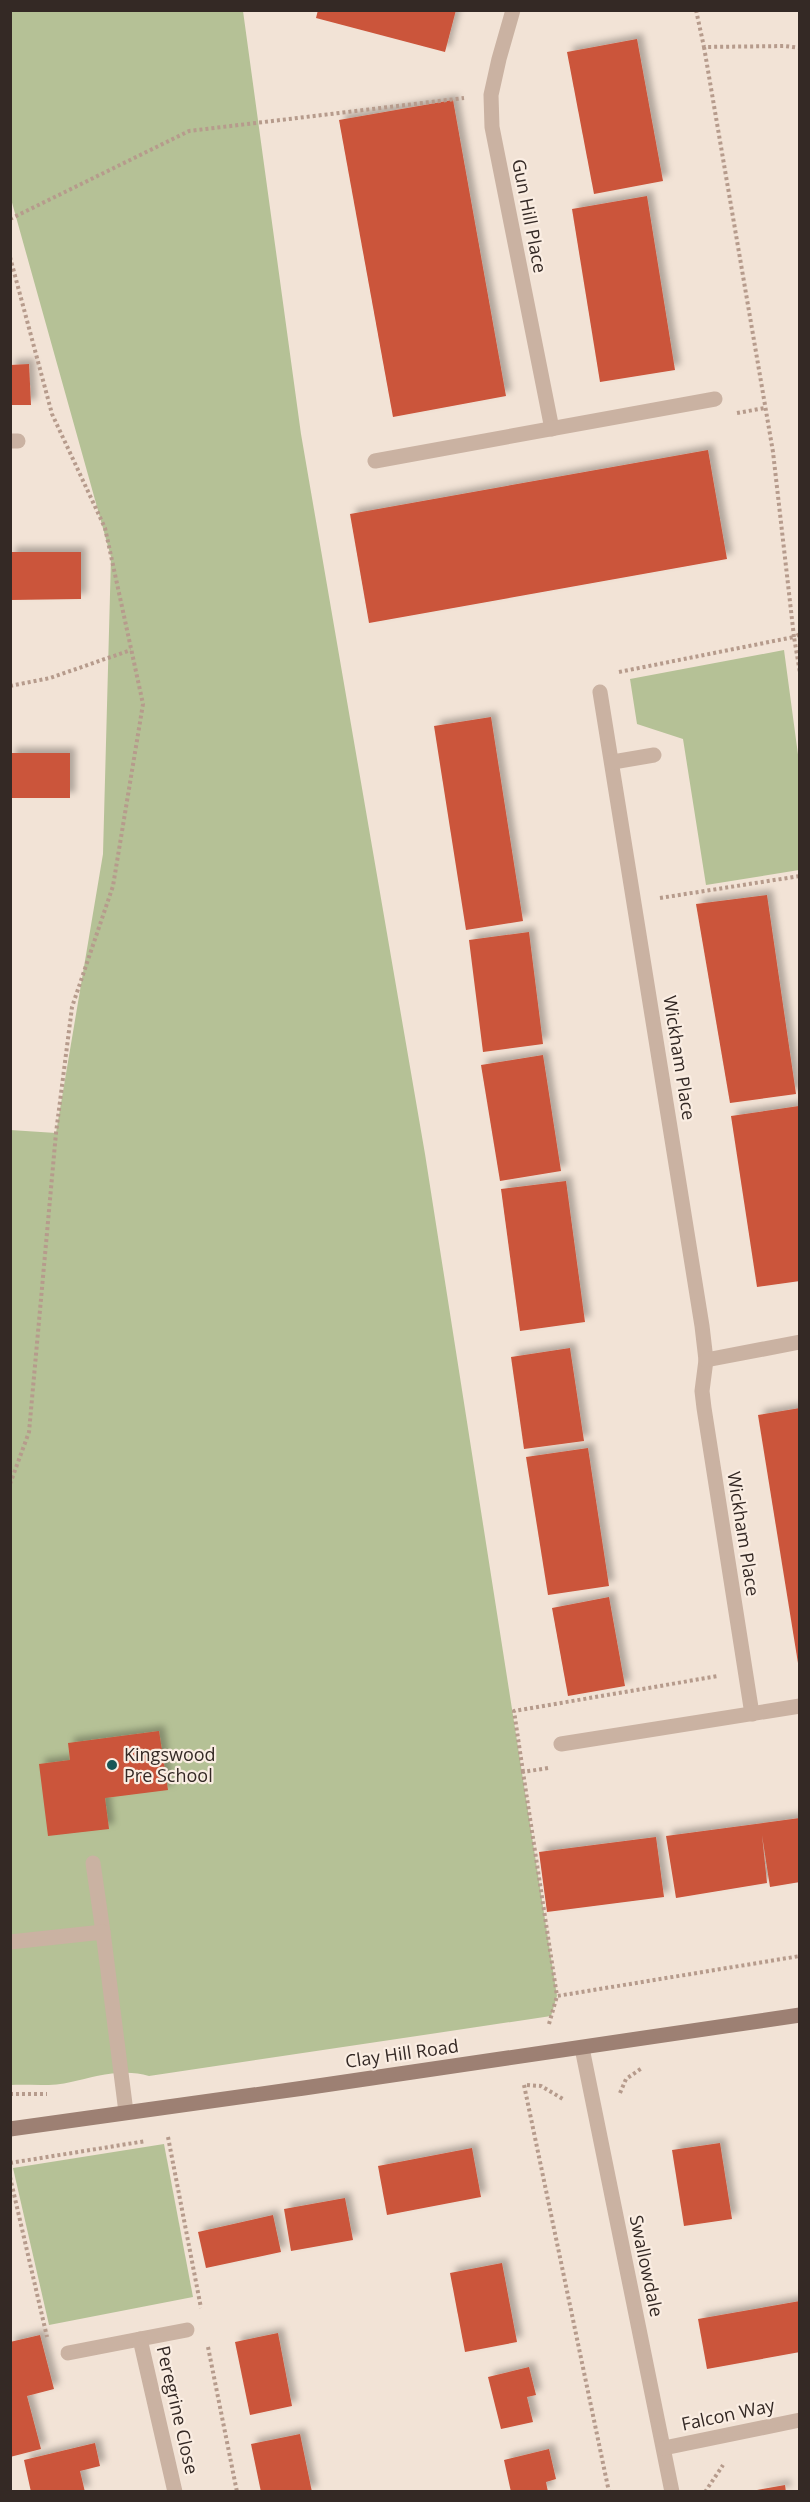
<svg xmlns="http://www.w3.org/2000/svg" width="810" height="2502" font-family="'Open Sans',sans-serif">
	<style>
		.green { fill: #b5c196 }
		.building { fill: #cb543a; filter: url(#shadow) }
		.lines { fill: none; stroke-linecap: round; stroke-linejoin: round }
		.path { stroke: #b69b8c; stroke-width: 4; stroke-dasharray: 3 3; stroke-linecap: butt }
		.street { stroke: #cab2a2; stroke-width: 15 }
		.secondary { stroke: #9d8073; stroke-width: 15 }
		.poi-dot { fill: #195757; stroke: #faede2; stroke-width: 2 }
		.labels { text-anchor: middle; stroke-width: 4.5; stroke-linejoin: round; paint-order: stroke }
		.street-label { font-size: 18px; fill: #342925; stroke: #faede2 }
		.poi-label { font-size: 18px; fill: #342925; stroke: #faede2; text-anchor: start }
	</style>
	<defs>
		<filter id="shadow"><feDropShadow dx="5.5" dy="-5.5" stdDeviation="3" flood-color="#0004"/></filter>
	</defs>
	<rect width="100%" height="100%" fill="#f2e3d6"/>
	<g class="green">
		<path d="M11,11H243L301,434L425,1154L557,1996L551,2016L149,2076C124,2068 96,2076 71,2082C53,2087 29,2084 11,2085L10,1130L56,1133L103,854L111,557L11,199Z"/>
		<polygon points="784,650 799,762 799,870 706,885 683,739 637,724 630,679"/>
		<polygon points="164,2144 193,2297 49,2325 13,2168"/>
	</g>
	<g class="building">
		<polygon points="318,10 456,10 445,52 316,18"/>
		<polygon points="637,39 663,181 594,194 567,52"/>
		<polygon points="453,100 506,396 393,417 339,120"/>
		<polygon points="647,196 675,370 600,382 572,209"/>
		<polygon points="29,364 31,405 10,405 10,365"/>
		<polygon points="708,450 727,559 369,623 350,514"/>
		<polygon points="10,552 81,552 81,599 10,600"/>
		<polygon points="491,717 523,921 466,930 434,726"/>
		<rect x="10" y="753" width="60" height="45"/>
		<polygon points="767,895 796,1094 730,1103 696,904"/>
		<polygon points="529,932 543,1044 483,1052 469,940"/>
		<polygon points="543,1055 561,1171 500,1181 481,1065"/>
		<polygon points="799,1106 800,1281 757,1287 731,1116"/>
		<polygon points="566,1181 585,1322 520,1331 501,1189"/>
		<polygon points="570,1348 584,1441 524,1449 511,1357"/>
		<polygon points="800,1408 800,1663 798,1663 758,1415"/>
		<polygon points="588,1448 609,1586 548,1595 526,1457"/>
		<polygon points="609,1597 625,1686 568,1696 552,1608"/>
		<polygon points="159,1731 168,1790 105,1798 109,1829 48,1836 39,1764 70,1760 68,1743"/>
		<polygon points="800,1818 800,1882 770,1887 762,1835 767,1883 676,1898 666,1836"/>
		<polygon points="656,1837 664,1897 547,1912 539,1852"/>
		<polygon points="720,2143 732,2219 684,2226 672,2150"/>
		<polygon points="472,2148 481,2197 387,2215 378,2166"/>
		<polygon points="345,2198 353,2240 291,2251 284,2209"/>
		<polygon points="273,2215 281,2252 206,2268 198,2232"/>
		<polygon points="502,2263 517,2342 465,2352 450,2273"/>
		<polygon points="800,2301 800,2352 707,2369 698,2319"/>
		<polygon points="278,2333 292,2406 250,2415 235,2342"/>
		<polygon points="40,2335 54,2389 27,2396 41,2449 10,2457 10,2342"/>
		<polygon points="529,2367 536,2395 527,2397 533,2422 501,2429 488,2377"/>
		<polygon points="300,2434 312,2492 261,2492 251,2444"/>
		<polygon points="95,2443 100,2466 80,2471 85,2492 31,2492 24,2460"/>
		<polygon points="549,2449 556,2479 546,2482 548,2492 511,2492 504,2460"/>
		<polygon points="785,2485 786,2492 757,2492 757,2490"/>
	</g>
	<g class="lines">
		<g class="path">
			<polyline points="696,10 704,47 785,46 800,48"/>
			<polyline points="704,47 773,452 794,637 800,634"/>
			<polyline points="10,219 189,131 464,98"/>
			<polyline points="10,257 52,414 105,528 143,704 113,886 72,1007 56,1133 29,1432 10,1484"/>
			<polyline points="737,413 765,408"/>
			<polyline points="619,672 794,637 800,673"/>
			<polyline points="10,686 50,678 131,650"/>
			<polyline points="660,898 800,876"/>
			<polyline points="548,1768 523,1772 557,1996"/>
			<polyline points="523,1772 514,1711 718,1676"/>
			<polyline points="549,2024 557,1996 800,1956"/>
			<polyline points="524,2085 609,2492"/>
			<polyline points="527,2085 541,2086 563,2099"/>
			<polyline points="620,2093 626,2079 642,2068"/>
			<polyline points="10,2094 47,2094"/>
			<polyline points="168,2137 201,2308"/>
			<polyline points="10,2163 146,2141"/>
			<polyline points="10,2177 47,2337"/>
			<polyline points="208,2347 237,2492"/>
			<polyline points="705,2492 723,2465"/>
		</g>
		<g class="street">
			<polyline points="513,10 499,59 491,95 492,127 552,429"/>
			<polyline points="10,441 18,441"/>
			<polyline points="375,461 715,399"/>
			<polyline points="600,692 702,1326 706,1360 702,1391 704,1408 752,1714"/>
			<polyline points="613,762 654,755"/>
			<polyline points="706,1360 800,1342"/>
			<polyline points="561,1744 800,1706"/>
			<polyline points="93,1863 103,1932"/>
			<polyline points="10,1942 103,1932 126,2112"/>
			<polyline points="582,2048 672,2492"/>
			<polyline points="140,2339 187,2330"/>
			<polyline points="68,2353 140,2339 175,2492"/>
			<polyline points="664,2448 800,2420"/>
		</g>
		<polyline class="secondary" points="10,2129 304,2088 800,2015"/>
	</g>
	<circle class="poi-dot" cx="112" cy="1765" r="6"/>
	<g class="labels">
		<g class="street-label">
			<text transform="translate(529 216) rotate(79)" y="6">Gun Hill Place</text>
			<text transform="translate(679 1058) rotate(81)" y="6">Wickham Place</text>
			<text transform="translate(743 1534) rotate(81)" y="6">Wickham Place</text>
			<text transform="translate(402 2054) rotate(-8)" y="6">Clay Hill Road</text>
			<text transform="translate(646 2266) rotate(78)" y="6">Swallowdale</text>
			<text transform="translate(177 2410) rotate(77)" y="6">Peregrine Close</text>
			<text transform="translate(728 2415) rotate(-12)" y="6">Falcon Way</text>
		</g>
		<g class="poi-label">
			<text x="124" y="1761">Kingswood<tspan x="124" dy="21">Pre School</tspan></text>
		</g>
	</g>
	<rect width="810" height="2502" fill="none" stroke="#342925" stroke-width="24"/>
</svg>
